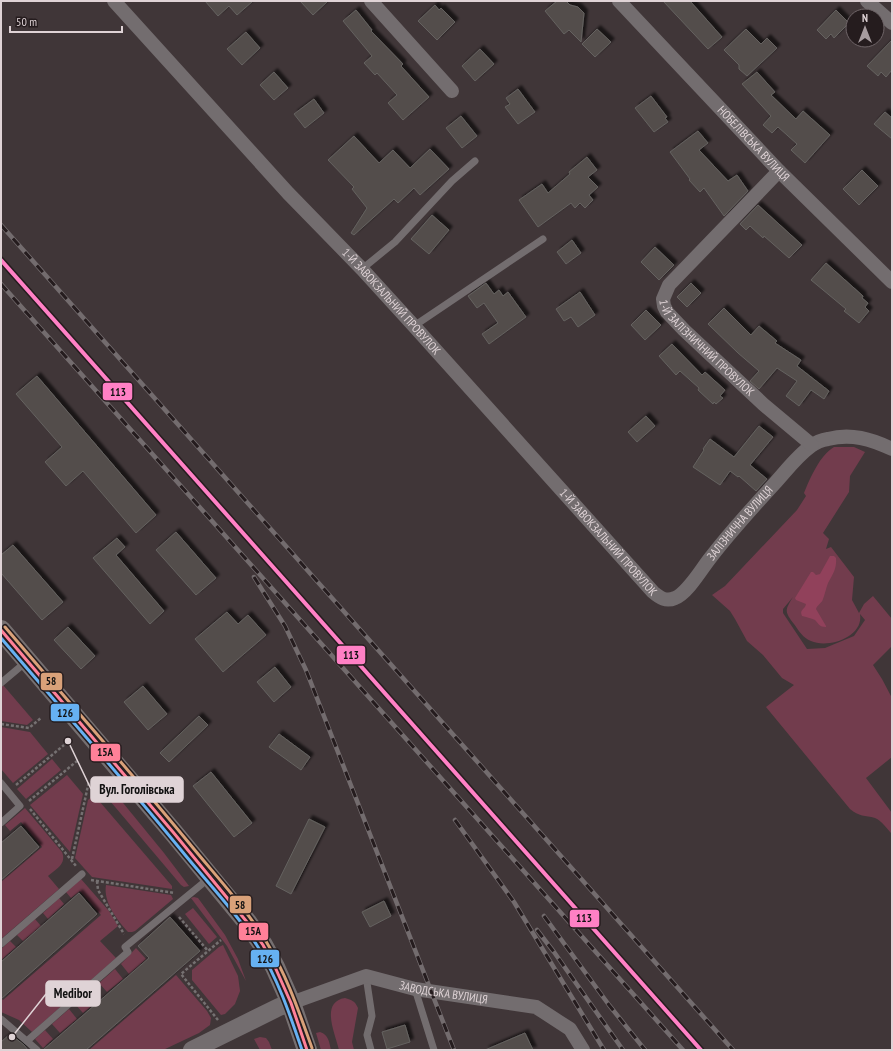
<svg xmlns="http://www.w3.org/2000/svg" width="893" height="1051" font-family="'PT Sans Narrow',sans-serif">
	<style>
		.green { fill: #723c4d; fill-rule: evenodd }
		.water { fill: #91415b }
		.building { fill: #524e4b; stroke: #656260; filter: url(#shadow) }
		.lines { fill: none; stroke-linecap: round; stroke-linejoin: round }
		.path { stroke: #757071; stroke-width: 2.5; stroke-dasharray: 3 2; stroke-linecap: butt }
		.service { stroke: #736d6f; stroke-width: 7 }
		.minor { stroke: #736d6f; stroke-width: 14 }
		.tertiary { stroke: #736d6f; stroke-width: 18 }
		.secondary { stroke: #767071; stroke-width: 20 }
		.rail-casing { stroke: #736c6e; stroke-width: 4.5 }
		.rail { stroke: #251c1e; stroke-width: 3; stroke-dasharray: 9; stroke-linecap: butt }
		.bus-1-casing { stroke: #251c1e; stroke-width: 6 }
		.bus-2-casing { stroke: #251c1e; stroke-width: 6 }
		.bus-3-casing { stroke: #251c1e; stroke-width: 6 }
		.bus-1 { stroke: #ff8098; stroke-width: 3 }
		.bus-2 { stroke: #66b1f2; stroke-width: 3 }
		.bus-3 { stroke: #d9a179; stroke-width: 3 }
		.rail-1-casing { stroke: #251c1e; stroke-width: 7 }
		.rail-1 { stroke: #ff80c5; stroke-width: 4 }
		.labels { text-anchor: middle; stroke-width: 3; stroke-linejoin: round; paint-order: stroke }
		.street-label { font-size: 12px; fill: #dfd3d6; stroke: #251c1e }
		.leader { fill: none; stroke: #dfd3d6; stroke-width: 1.5 }
		.callout-dot { fill: #dfd3d6; stroke: #251c1e; stroke-width: 1.5 }
		.callout { fill: #dfd3d6; stroke: #dfd3d6; stroke-width: 1.5 }
		.callout-label { font-size: 13px; text-anchor: middle; font-weight: bold; fill: #111 }
		.line-badge { stroke: #251c1e; stroke-width: 1.5 }
		.pale-badge-label { font-size: 11px; text-anchor: middle; font-weight: bold; fill: #111 }
	</style>
	<defs>
		<filter id="shadow"><feDropShadow dx="3.5" dy="-3.5" stdDeviation="1" flood-color="#0009"/></filter>
	</defs>
	<rect width="100%" height="100%" fill="#403638"/>
	<g class="green">
		<path d="M834,447H854L865,452L850,476L849,492L823,533L829,539L826,549L831,547L854,577L852,600L859,613L864,604L873,596L892,619V646L873,665L882,679L892,698V757L866,778L892,813V834C887,829 882,821 875,818C865,815 859,817 850,809L766,707L794,685L782,678L763,655L747,641L735,619L730,611L712,595L725,586L797,510L806,496L804,493C810,478 820,455 834,447ZM793,597C785,610 784,611 794,624C799,631 803,638 811,641C828,649 864,637 860,614L865,620L854,636L825,648L807,649L783,613V609Z"/>
		<polygon points="3,685 33,720 27,725 1,721 1,687"/>
		<polygon points="1,727 30,732 48,754 13,783 1,769"/>
		<polygon points="52,759 61,770 26,799 17,789"/>
		<polygon points="67,775 83,794 70,852 30,805"/>
		<polygon points="101,776 164,853 189,886 184,887 181,885 94,782"/>
		<polygon points="94,795 172,886 172,889 92,877 75,858 88,800"/>
		<path d="M25,808L62,852C67,864 56,869 48,876L59,889L1,939V882L42,847L21,822L10,831L5,825Z"/>
		<polygon points="81,879 109,911 118,926 100,941 116,958 32,1032 19,1020 1,1012 1,998 3,1000 101,915 80,891 71,898 66,892"/>
		<path d="M106,885L171,895L173,899L135,931L132,932H128C117,920 103,902 106,885Z"/>
		<polygon points="194,897 198,898 225,935 238,959 246,981 227,946 191,898"/>
		<polygon points="59,898 64,904 48,919 43,913"/>
		<polygon points="193,908 217,937 209,944 185,914"/>
		<polygon points="35,919 41,926 23,941 17,935"/>
		<polygon points="10,941 16,947 1,960 1,949"/>
		<polygon points="223,945 238,976 240,991 235,1004 225,1014 221,1015 192,980 192,970 219,947"/>
		<polygon points="136,948 146,959 129,974 121,964"/>
		<polygon points="115,969 123,979 107,992 99,983"/>
		<polygon points="176,975 207,1011 211,1018 210,1025 199,1033 163,1050 89,1050"/>
		<polygon points="93,988 101,998 83,1013 75,1004"/>
		<path d="M345,998C352,1000 355,1001 358,1008L352,1042L354,1050H339C335,1033 320,1002 345,998Z"/>
		<polygon points="69,1009 77,1019 60,1033 52,1024"/>
		<polygon points="45,1030 53,1039 43,1048 35,1039"/>
		<path d="M320,1032C329,1035 329,1042 331,1050H321L316,1033Z"/>
		<polygon points="260,1037 266,1038 269,1042 272,1050 260,1050 254,1039"/>
	</g>
	<path class="water" d="M830,556H834L836,558C837,568 833,574 828,583C826,588 825,594 823,599C822,603 817,605 816,609L826,626V627C819,627 819,624 815,620C811,618 806,617 802,616C799,609 805,610 806,604L796,600L795,598L811,572H813L816,575L820,574Z"/>
	<g class="building">
		<polygon points="205,1 253,1 237,15 229,6 218,16"/>
		<polygon points="300,1 328,1 313,15"/>
		<polygon points="557,1 566,1 570,5 578,7 584,13 581,42 569,30 564,34 545,11"/>
		<polygon points="663,1 690,1 722,37 708,49"/>
		<polygon points="435,5 439,10 441,8 455,22 437,40 418,21"/>
		<polygon points="356,10 372,30 371,31 403,64 401,66 429,97 403,120 388,103 397,95 377,73 375,75 364,63 372,56 343,21"/>
		<polygon points="836,10 849,23 834,38 831,34 826,39 817,30"/>
		<polygon points="597,29 611,42 595,57 582,44"/>
		<polygon points="746,29 761,44 767,38 777,48 747,76 739,69 739,65 724,50"/>
		<polygon points="246,32 260,48 242,65 227,49"/>
		<polygon points="892,40 892,70 886,77 881,72 878,76 867,66"/>
		<polygon points="480,49 494,64 475,81 462,66"/>
		<polygon points="274,72 288,88 274,100 260,85"/>
		<polygon points="757,72 775,92 771,95 796,119 803,111 830,135 805,163 791,150 797,144 778,127 772,133 763,125 771,116 742,84"/>
		<polygon points="518,89 535,112 518,124 505,107 510,104 506,98"/>
		<polygon points="651,96 667,117 665,118 668,122 654,132 635,108"/>
		<polygon points="314,99 324,113 305,128 294,114"/>
		<polygon points="885,112 892,118 892,139 874,124"/>
		<polygon points="461,116 477,136 462,148 446,128"/>
		<polygon points="698,131 708,143 699,150 728,181 737,175 748,191 724,216 704,188 700,192 689,180 690,179 670,152"/>
		<polygon points="354,136 379,163 393,150 410,168 430,149 449,169 420,195 414,188 398,203 394,199 354,235 351,233 367,208 352,189 354,187 328,160"/>
		<polygon points="587,157 597,170 588,177 598,187 589,195 593,200 585,208 580,203 575,208 571,203 538,227 519,200 542,184 548,193 570,174 569,172"/>
		<polygon points="862,170 878,186 859,205 843,189"/>
		<polygon points="758,205 802,245 789,258 764,236 763,238 750,226 746,230 740,224"/>
		<polygon points="432,215 449,230 429,254 411,239"/>
		<polygon points="572,240 581,253 566,264 557,252"/>
		<polygon points="655,247 674,265 659,280 641,262"/>
		<polygon points="826,263 863,296 862,298 868,303 865,307 869,311 859,323 844,311 846,309 811,280"/>
		<polygon points="486,283 494,294 499,290 503,296 508,292 526,317 489,344 482,334 498,323 484,303 477,308 468,296"/>
		<polygon points="691,283 701,293 687,307 677,297"/>
		<polygon points="580,292 595,315 578,327 571,317 564,321 556,309"/>
		<polygon points="724,308 751,335 759,326 777,341 775,343 801,360 797,366 829,391 824,399 811,390 799,406 786,396 797,381 777,368 759,389 750,381 759,371 738,353 708,324"/>
		<polygon points="646,310 661,325 645,340 631,325"/>
		<polygon points="672,344 702,375 705,372 725,390 720,396 723,398 716,404 714,402 713,404 698,390 699,388 680,371 676,375 659,356"/>
		<polygon points="37,376 156,515 136,533 83,471 66,486 45,462 62,447 16,394"/>
		<polygon points="646,416 655,426 637,442 628,432"/>
		<polygon points="759,426 773,437 750,465 767,479 756,491 739,476 738,477 730,471 720,485 693,467 704,450 703,449 710,439 734,457"/>
		<polygon points="176,532 216,578 196,595 156,550"/>
		<polygon points="117,538 125,547 116,555 164,611 150,624 93,558"/>
		<polygon points="13,545 63,602 42,620 1,573 1,555"/>
		<polygon points="227,612 238,624 248,615 266,635 223,672 195,639"/>
		<polygon points="68,627 95,656 81,669 54,640"/>
		<polygon points="275,667 291,687 274,702 257,682"/>
		<polygon points="143,686 167,714 148,730 124,702"/>
		<polygon points="199,716 208,725 169,762 160,753"/>
		<polygon points="279,734 310,757 301,770 269,747"/>
		<polygon points="211,772 252,823 234,837 193,786"/>
		<polygon points="309,819 325,827 291,894 276,886"/>
		<polygon points="21,826 39,847 1,880 1,843"/>
		<polygon points="79,893 97,914 1,999 1,962"/>
		<polygon points="384,901 391,916 370,927 362,912"/>
		<polygon points="170,917 200,951 86,1050 43,1050 149,958 138,946"/>
		<polygon points="405,1025 410,1042 387,1049 382,1032"/>
		<polygon points="525,1033 533,1050 485,1050"/>
		<polygon points="10,1034 24,1045 28,1050 1,1050 1,1042"/>
	</g>
	<g class="lines">
		<g class="path">
			<polyline points="1,724 29,728 41,718"/>
			<polyline points="16,785 64,745"/>
			<polyline points="29,801 77,761"/>
			<polyline points="30,809 76,866"/>
			<polyline points="72,859 89,781"/>
			<polyline points="91,880 175,893"/>
			<polyline points="97,881 98,890 124,934"/>
			<polyline points="179,917 208,951"/>
			<polyline points="218,1020 181,974 221,940"/>
		</g>
		<g class="service">
			<polyline points="362,269 395,242 452,181 475,161"/>
			<polyline points="414,326 543,239"/>
			<polyline points="1,683 20,667"/>
			<polyline points="1,783 20,806 1,823"/>
			<polyline points="1,944 82,874"/>
			<polyline points="366,976 372,1016 367,1035 371,1050"/>
			<polyline points="415,989 434,1050"/>
			<polyline points="1,1019 37,1050"/>
			<polyline points="27,1041 128,952 125,947 202,884"/>
		</g>
		<g class="minor">
			<path id="s1" d="M114,1L288,193L362,269L414,326L653,592C660,598 666,602 675,598C688,593 702,568 711,557C731,531 753,507 775,483C786,471 797,456 811,446C815,443 822,440 828,439C851,433 871,439 892,449"/>
			<polyline points="371,1 452,91"/>
			<path id="s2" d="M619,1L779,171L892,282"/>
			<polyline points="867,1 892,23"/>
			<path id="s3" d="M779,171L669,285L663,299L664,306L667,312L684,330L763,404L812,445"/>
			<path id="s4" d="M291,1003L366,976L415,989L536,1007L570,1029L583,1050"/>
		</g>
		<polyline class="tertiary" points="192,1050 279,1007 291,1003"/>
		<polyline class="secondary" points="1,630 173,832 247,922 263,945 275,967 291,1003 307,1050"/>
		<defs>
			<g id="rail">
				<polyline points="1,225 733,1050"/>
				<polyline points="1,284 683,1050"/>
				<polyline points="254,577 285,626 306,670 454,1050"/>
				<polyline points="455,820 514,902 604,1050"/>
				<polyline points="544,916 609,1005 645,1050"/>
				<polyline points="537,930 554,952 623,1050"/>
			</g>
		</defs>
		<use href="#rail" class="rail-casing"/>
		<use href="#rail" class="rail"/>
		<defs>
			<polyline id="bus-1" points="1,630 173,832 247,922 263,945 275,967 291,1003 307,1050"/>
			<path id="bus-2" d="M1,638C61,708 122,778 181,850C207,882 236,912 258,947C278,979 290,1015 302,1050"/>
			<path id="bus-3" d="M5,627C66,699 129,770 189,843C215,875 246,908 267,943C287,976 299,1012 312,1048"/>
		</defs>
		<use href="#bus-1" class="bus-1-casing"/>
		<use href="#bus-2" class="bus-2-casing"/>
		<use href="#bus-3" class="bus-3-casing"/>
		<use href="#bus-1" class="bus-1"/>
		<use href="#bus-2" class="bus-2"/>
		<use href="#bus-3" class="bus-3"/>
		<defs>
			<polyline id="rail-1" points="1,260 701,1050"/>
		</defs>
		<use href="#rail-1" class="rail-1-casing"/>
		<use href="#rail-1" class="rail-1"/>
	</g>
	<g class="labels">
		<g class="street-label">
			<text dy="4" stroke="none"><textPath href="#s2" startOffset="196">НОБЕЛІВСЬКА ВУЛИЦЯ</textPath></text>
			<text dy="4" stroke="none"><textPath href="#s1" startOffset="409">1-Й ЗАВОКЗАЛЬНИЙ ПРОВУЛОК</textPath></text>
			<text dy="4" stroke="none"><textPath href="#s3" startOffset="240">1-Й ЗАЛІЗНИЧНИЙ ПРОВУЛОК</textPath></text>
			<text dy="4" stroke="none"><textPath href="#s1" startOffset="924">ЗАЛІЗНИЧНА ВУЛИЦЯ</textPath></text>
			<text dy="4" stroke="none"><textPath href="#s1" startOffset="733">1-Й ЗАВОКЗАЛЬНИЙ ПРОВУЛОК</textPath></text>
			<text dy="4" stroke="none"><textPath href="#s4" startOffset="159">ЗАВОДСЬКА ВУЛИЦЯ</textPath></text>
		</g>
	</g>
	<path class="leader" d="M68 741L91 789M12 1037L46 994"/>
	<g class="callout-dot">
		<circle cx="68" cy="741" r="4"/>
		<circle cx="12" cy="1037" r="4"/>
	</g>
	<g class="callout">
		<rect x="91" y="777" width="92" height="25" rx="4"/>
		<rect x="46" y="981" width="54" height="25" rx="4"/>
	</g>
	<g class="callout-label">
		<text x="137" y="794">Вул. Гоголівська</text>
		<text x="73" y="998">Medibor</text>
	</g>
	<g class="line-badge">
		<rect x="102" y="382" width="31" height="19" rx="4" fill="#ff80c5"/>
		<rect x="336" y="645" width="30" height="20" rx="4" fill="#ff80c5"/>
		<rect x="40" y="672" width="23" height="19" rx="4" fill="#d9a179"/>
		<rect x="50" y="703" width="30" height="19" rx="4" fill="#66b1f2"/>
		<rect x="90" y="743" width="31" height="19" rx="4" fill="#ff8098"/>
		<rect x="229" y="895" width="23" height="19" rx="4" fill="#d9a179"/>
		<rect x="569" y="909" width="31" height="19" rx="4" fill="#ff80c5"/>
		<rect x="238" y="922" width="31" height="19" rx="4" fill="#ff8098"/>
		<rect x="250" y="949" width="30" height="19" rx="4" fill="#66b1f2"/>
	</g>
	<g class="pale-badge-label">
		<text x="118" y="396">113</text>
		<text x="351" y="659">113</text>
		<text x="51" y="685">58</text>
		<text x="65" y="717">126</text>
		<text x="105" y="756">15A</text>
		<text x="240" y="909">58</text>
		<text x="584" y="922">113</text>
		<text x="253" y="935">15A</text>
		<text x="265" y="963">126</text>
	</g>
	<rect width="893" height="1051" fill="none" stroke="#dfd3d6" stroke-width="4"/>
	<g transform="translate(865 28)"><circle r="19" fill="#251c1e" stroke="#6f6568"/>
	<path d="M0-3L7 15L0 10L-7 15Z" fill="#a79c9f"/>
	<text y="-6" font-size="11" font-weight="bold" text-anchor="middle" fill="#dfd3d6">N</text>
	</g>
	<path d="M10 26v6h112v-6" fill="none" stroke="#dfd3d6" stroke-width="2"/>
	<text x="16" y="26" font-size="12" fill="#dfd3d6" stroke="#251c1e" stroke-width="3" paint-order="stroke">50 m</text>
</svg>
